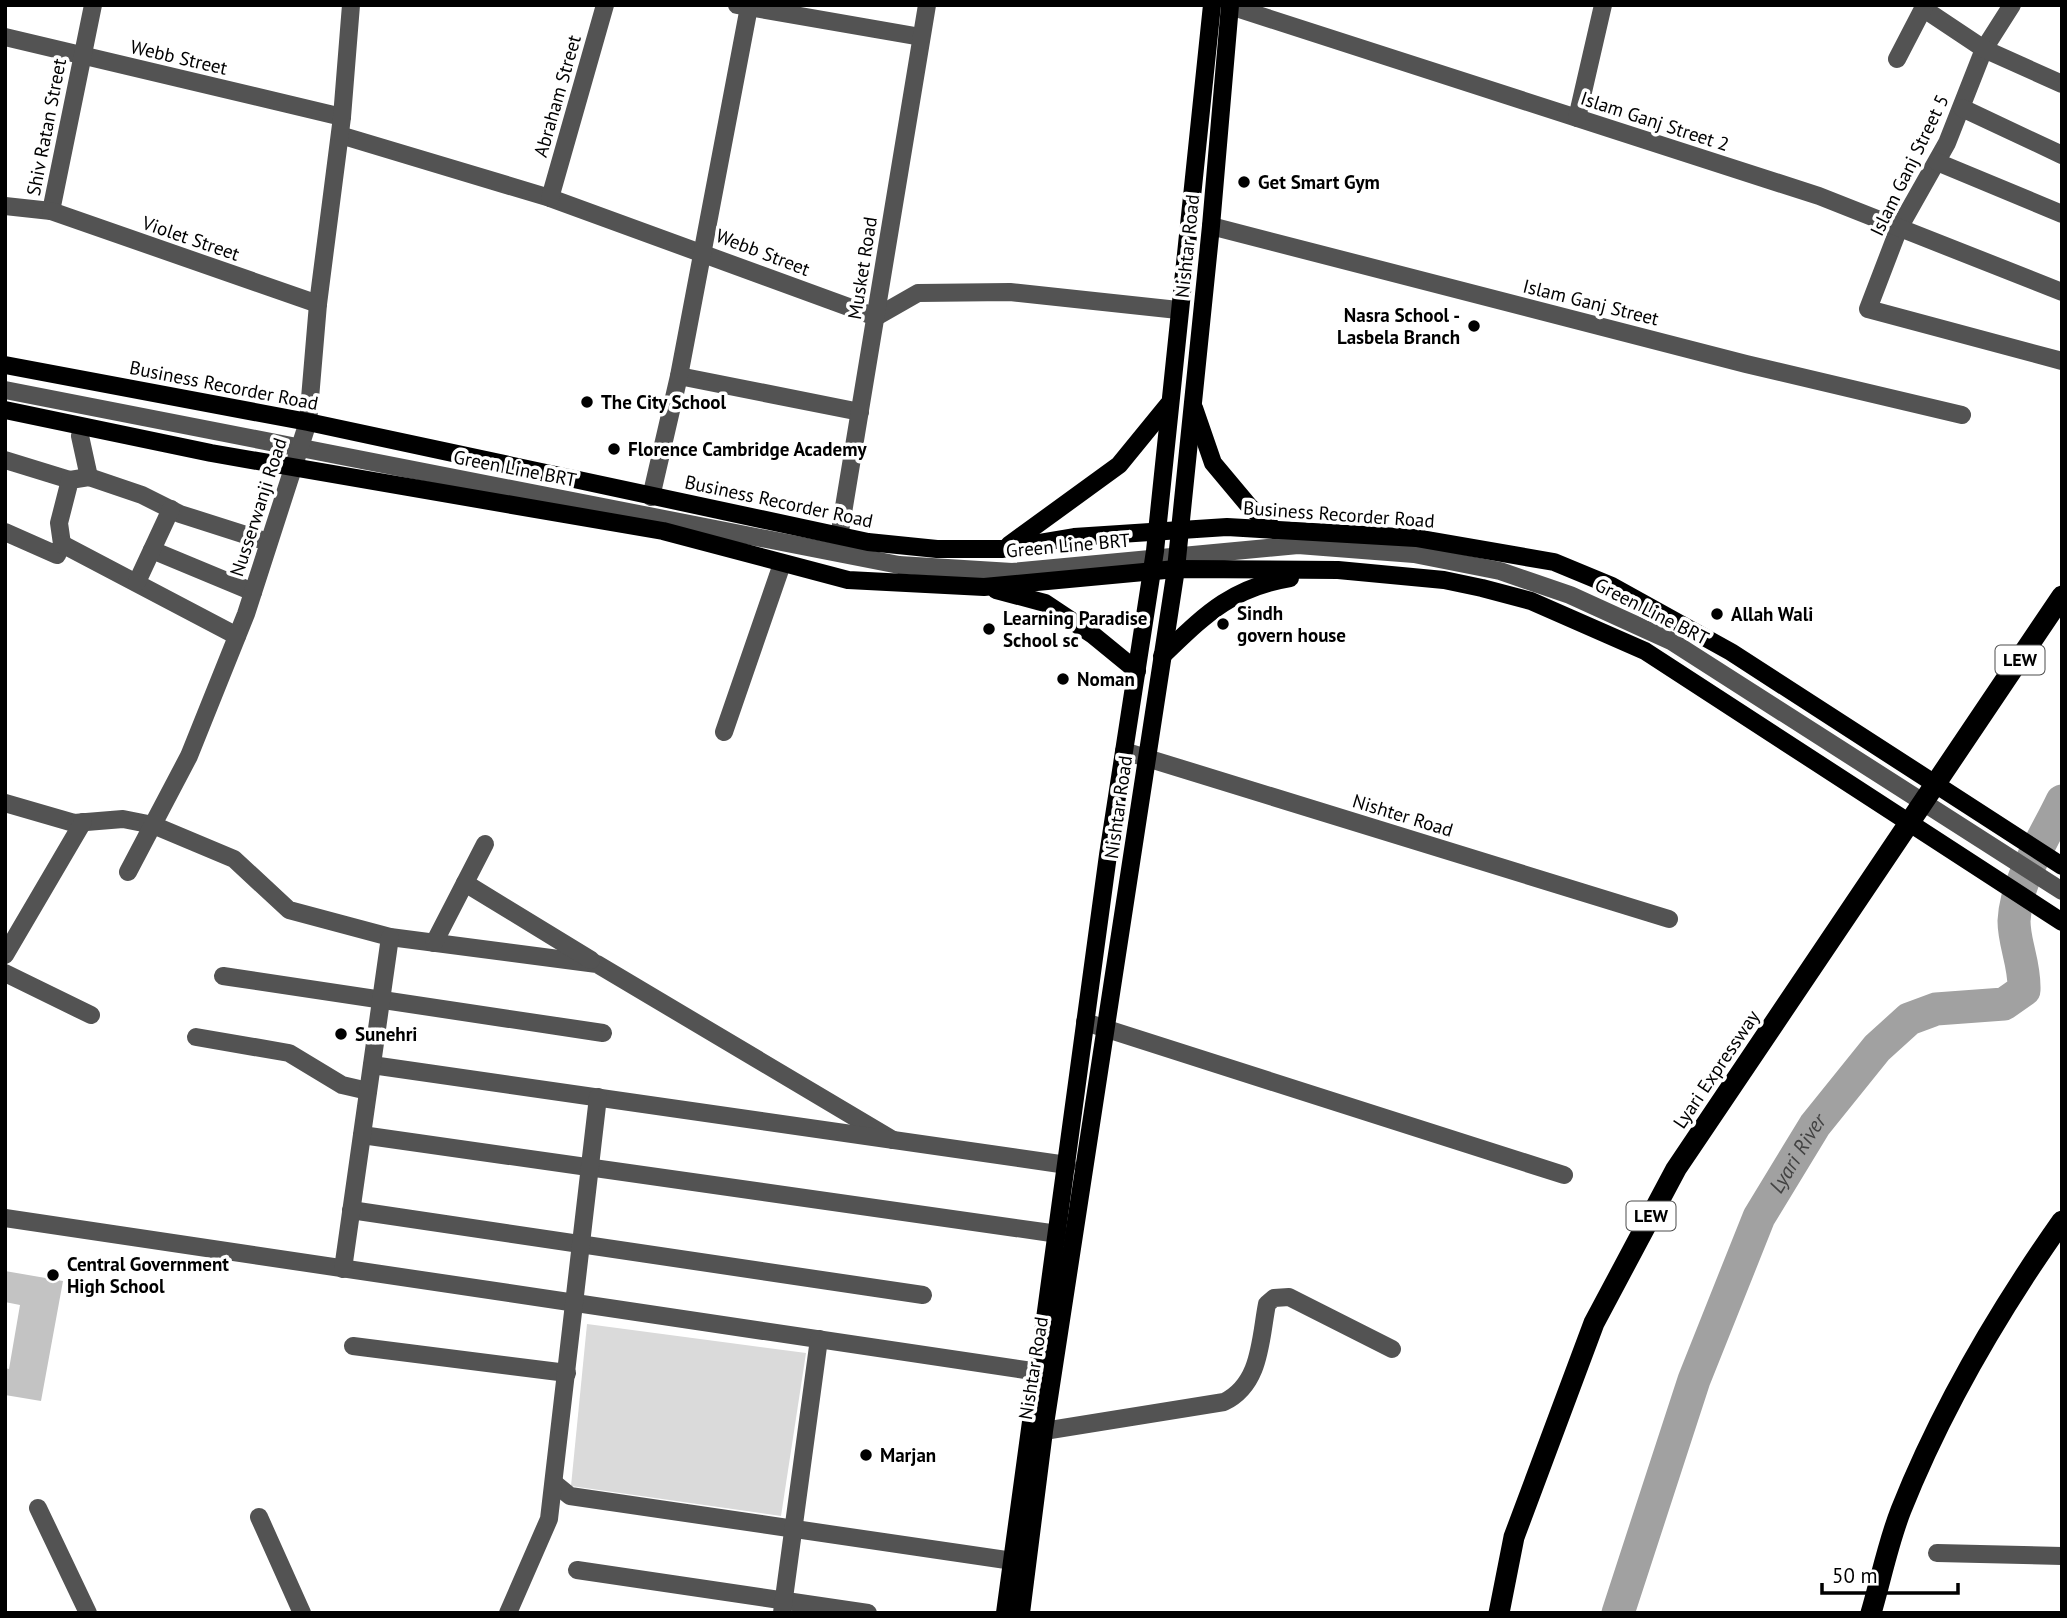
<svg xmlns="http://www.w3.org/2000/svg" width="2067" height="1618" font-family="'PT Sans',sans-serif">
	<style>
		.green { fill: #dadada }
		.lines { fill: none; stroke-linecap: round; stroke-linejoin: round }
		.river { stroke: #a1a1a1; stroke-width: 33 }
		.building { fill: #c3c3c3 }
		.minor { stroke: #535353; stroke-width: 18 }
		.major { stroke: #000; stroke-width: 18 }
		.highway { stroke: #000; stroke-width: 21 }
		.poi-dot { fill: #000; stroke: #fff; stroke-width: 2.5 }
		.labels { text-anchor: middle; stroke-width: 7; stroke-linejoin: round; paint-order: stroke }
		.shield { fill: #fff; stroke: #4c4c4c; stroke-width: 2 }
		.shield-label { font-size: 18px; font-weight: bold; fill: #000 }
		.street-label { font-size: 19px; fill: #000; stroke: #fff }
		.poi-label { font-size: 19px; font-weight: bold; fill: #000; stroke: #fff; text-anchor: start }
		.water-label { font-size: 21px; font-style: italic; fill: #424242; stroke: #fff }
	</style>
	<rect width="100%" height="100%" fill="#fff"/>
	<polygon class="green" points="587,1324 806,1353 781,1516 571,1486"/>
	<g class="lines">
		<path class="river" id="s1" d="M1618,1613L1694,1380L1759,1217L1815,1125L1877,1048L1909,1019L1936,1009L2004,1004L2024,990C2025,964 2014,944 2014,921C2016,880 2045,837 2062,801"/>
	</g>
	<polygon class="building" points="5,1271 63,1281 41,1401 5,1395 5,1368 9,1369 20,1305 5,1302"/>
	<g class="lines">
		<g class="minor">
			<polyline points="737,5 921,37"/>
			<polyline points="2012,5 1984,49 1947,143 1899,228 1868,309 2062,361"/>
			<polyline points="1230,6 1819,196 2062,292"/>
			<polyline points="1924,9 1984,49 2062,84"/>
			<polyline points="5,37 342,117"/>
			<polyline points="1897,59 1925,5"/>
			<polyline points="1962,108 2062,155"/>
			<polyline points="1577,118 1603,5"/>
			<polyline points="340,135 550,198 876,317 918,293 1010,292 1178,310"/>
			<polyline points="1937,162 2062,214"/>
			<polyline points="550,198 605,5"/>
			<polyline points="5,206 51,211 93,5"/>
			<polyline points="51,211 318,304"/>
			<polyline points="1211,226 1746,364 1962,415"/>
			<polyline points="679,376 860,412"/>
			<polyline points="5,390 899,565 1012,572 1298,545 1414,554 1500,571 1570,595 1671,641 2062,891"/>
			<polyline points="5,460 70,480"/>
			<polyline points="89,477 142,495 180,514 268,542"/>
			<polyline points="651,497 679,376 749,7"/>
			<polyline points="5,532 57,555 62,544 59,523 70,480 89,477 80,436"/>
			<polyline points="839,537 927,5"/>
			<polyline points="62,544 237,636"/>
			<polyline points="152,550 253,592"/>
			<polyline points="137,582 171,509"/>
			<polyline points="724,732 782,564"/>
			<polyline points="1124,751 1669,919"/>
			<polyline points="5,803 74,823 123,819 153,825 234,859 289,910 390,937 597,964 893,1140"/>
			<polyline points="128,872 189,756 246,614 308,422 318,304 342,117 351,5"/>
			<polyline points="465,883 591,960"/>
			<polyline points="434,943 485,844"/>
			<polyline points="5,955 83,822"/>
			<polyline points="5,973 91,1015"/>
			<polyline points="223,976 603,1033"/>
			<polyline points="1085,1022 1564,1175"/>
			<polyline points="196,1037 289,1053 342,1085 368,1091"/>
			<polyline points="372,1065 1067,1165"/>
			<polyline points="362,1135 1058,1234"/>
			<polyline points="351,1210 923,1295"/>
			<polyline points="5,1218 1039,1372"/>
			<polyline points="343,1269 390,937"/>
			<polyline points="353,1346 567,1373"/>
			<path d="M1044,1431L1224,1402C1261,1384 1260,1340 1267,1304L1274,1298L1289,1297L1392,1349"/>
			<polyline points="554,1483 570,1496 1013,1561"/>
			<polyline points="38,1508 88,1613"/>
			<polyline points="259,1517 302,1613"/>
			<polyline points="1937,1553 2062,1556"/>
			<polyline points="577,1570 868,1613"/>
			<polyline points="508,1613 549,1519 598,1097"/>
			<polyline points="782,1613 819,1339"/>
		</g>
		<g class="major">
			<polyline points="5,365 308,422 868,542 937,549 1003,549 1074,537 1227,527 1416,538 1554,562 1612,586 1731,652 2062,866"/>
			<polyline points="1194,408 1213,463 1249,506 1275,530"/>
			<polyline points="5,410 211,453 663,531 848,580 984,587 1176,569 1338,570 1444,580 1482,588 1531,601 1645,651 2062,922"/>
			<polyline points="1009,545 1119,465 1168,405"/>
			<polyline points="996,590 1045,603 1093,635 1137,671"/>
			<path d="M1162,656C1204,616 1230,588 1290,578"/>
			<polyline points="1005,1613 1108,855 1155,551 1212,5"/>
			<polyline points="1021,1613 1044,1431 1176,569 1211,226 1230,5"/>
		</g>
		<g class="highway">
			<polyline points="1499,1613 1514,1537 1594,1323 1676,1169 2062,596"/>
			<path d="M1871,1613C1881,1579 1888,1543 1901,1510C1942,1407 1998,1312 2062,1221"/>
		</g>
	</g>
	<g class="poi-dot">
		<circle cx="1244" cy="182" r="7"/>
		<circle cx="1474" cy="326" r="7"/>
		<circle cx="587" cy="402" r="7"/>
		<circle cx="614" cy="449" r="7"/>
		<circle cx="1717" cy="614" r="7"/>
		<circle cx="1223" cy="624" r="7"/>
		<circle cx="989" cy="629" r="7"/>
		<circle cx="1063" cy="679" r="7"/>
		<circle cx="341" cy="1034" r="7"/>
		<circle cx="53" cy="1275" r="7"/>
		<circle cx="866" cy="1455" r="7"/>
	</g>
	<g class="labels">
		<g class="shield">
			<rect x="1995.5" y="645.5" width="49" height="29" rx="5"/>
			<rect x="1626.5" y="1201.5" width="49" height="29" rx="5"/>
		</g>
		<g class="shield-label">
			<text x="2020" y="666">LEW</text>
			<text x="1651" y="1222">LEW</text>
		</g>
		<g class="street-label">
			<text transform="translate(179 57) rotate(13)" y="7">Webb Street</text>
			<text transform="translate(557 96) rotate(-74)" y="7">Abraham Street</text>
			<text transform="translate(1655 121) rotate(18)" y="7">Islam Ganj Street 2</text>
			<text transform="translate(46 127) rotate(-79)" y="7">Shiv Ratan Street</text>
			<text transform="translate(1909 165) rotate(-64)" y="7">Islam Ganj Street 5</text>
			<text transform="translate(191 238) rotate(19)" y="7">Violet Street</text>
			<text transform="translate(1187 246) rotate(-84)" y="7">Nishtar Road</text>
			<text transform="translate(763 252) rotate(21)" y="7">Webb Street</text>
			<text transform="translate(862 268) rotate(-81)" y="7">Musket Road</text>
			<text transform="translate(1591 302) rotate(14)" y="7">Islam Ganj Street</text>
			<text transform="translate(224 385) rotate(11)" y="7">Business Recorder Road</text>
			<text transform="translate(515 468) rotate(11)" y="7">Green Line BRT</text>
			<text transform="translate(779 501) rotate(12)" y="7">Business Recorder Road</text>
			<text transform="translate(258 507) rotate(-72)" y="7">Nusserwanji Road</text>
			<text transform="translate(1339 514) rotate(4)" y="7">Business Recorder Road</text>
			<text transform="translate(1068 545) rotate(-5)" y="7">Green Line BRT</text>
			<text transform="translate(1652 611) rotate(27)" y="7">Green Line BRT</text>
			<text transform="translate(1118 807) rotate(-82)" y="7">Nishtar Road</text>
			<text transform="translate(1403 815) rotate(17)" y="7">Nishter Road</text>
			<text transform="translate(1716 1069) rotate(-56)" y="7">Lyari Expressway</text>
			<text transform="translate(1033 1368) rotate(-81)" y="7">Nishtar Road</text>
		</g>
		<g class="poi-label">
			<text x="1258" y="189">Get Smart Gym</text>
			<text x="1460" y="322" text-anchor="end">Nasra School -<tspan x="1460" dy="22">Lasbela Branch</tspan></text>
			<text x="601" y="409">The City School</text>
			<text x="628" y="456">Florence Cambridge Academy</text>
			<text x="1237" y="620">Sindh<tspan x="1237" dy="22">govern house</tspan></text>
			<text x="1731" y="621">Allah Wali</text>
			<text x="1003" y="625">Learning Paradise<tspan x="1003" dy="22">School sc</tspan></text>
			<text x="1077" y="686">Noman</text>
			<text x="355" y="1041">Sunehri</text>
			<text x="67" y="1271">Central Government<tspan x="67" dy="22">High School</tspan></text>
			<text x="880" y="1462">Marjan</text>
		</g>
		<g class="water-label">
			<text dy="7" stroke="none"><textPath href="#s1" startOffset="495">Lyari River</textPath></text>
		</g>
	</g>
	<rect width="2067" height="1618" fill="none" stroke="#000000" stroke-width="14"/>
	<path d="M1822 1583v10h136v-10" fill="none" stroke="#000000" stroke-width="3.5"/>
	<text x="1832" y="1583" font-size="21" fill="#000000" stroke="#ffffff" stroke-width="5" paint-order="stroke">50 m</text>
</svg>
